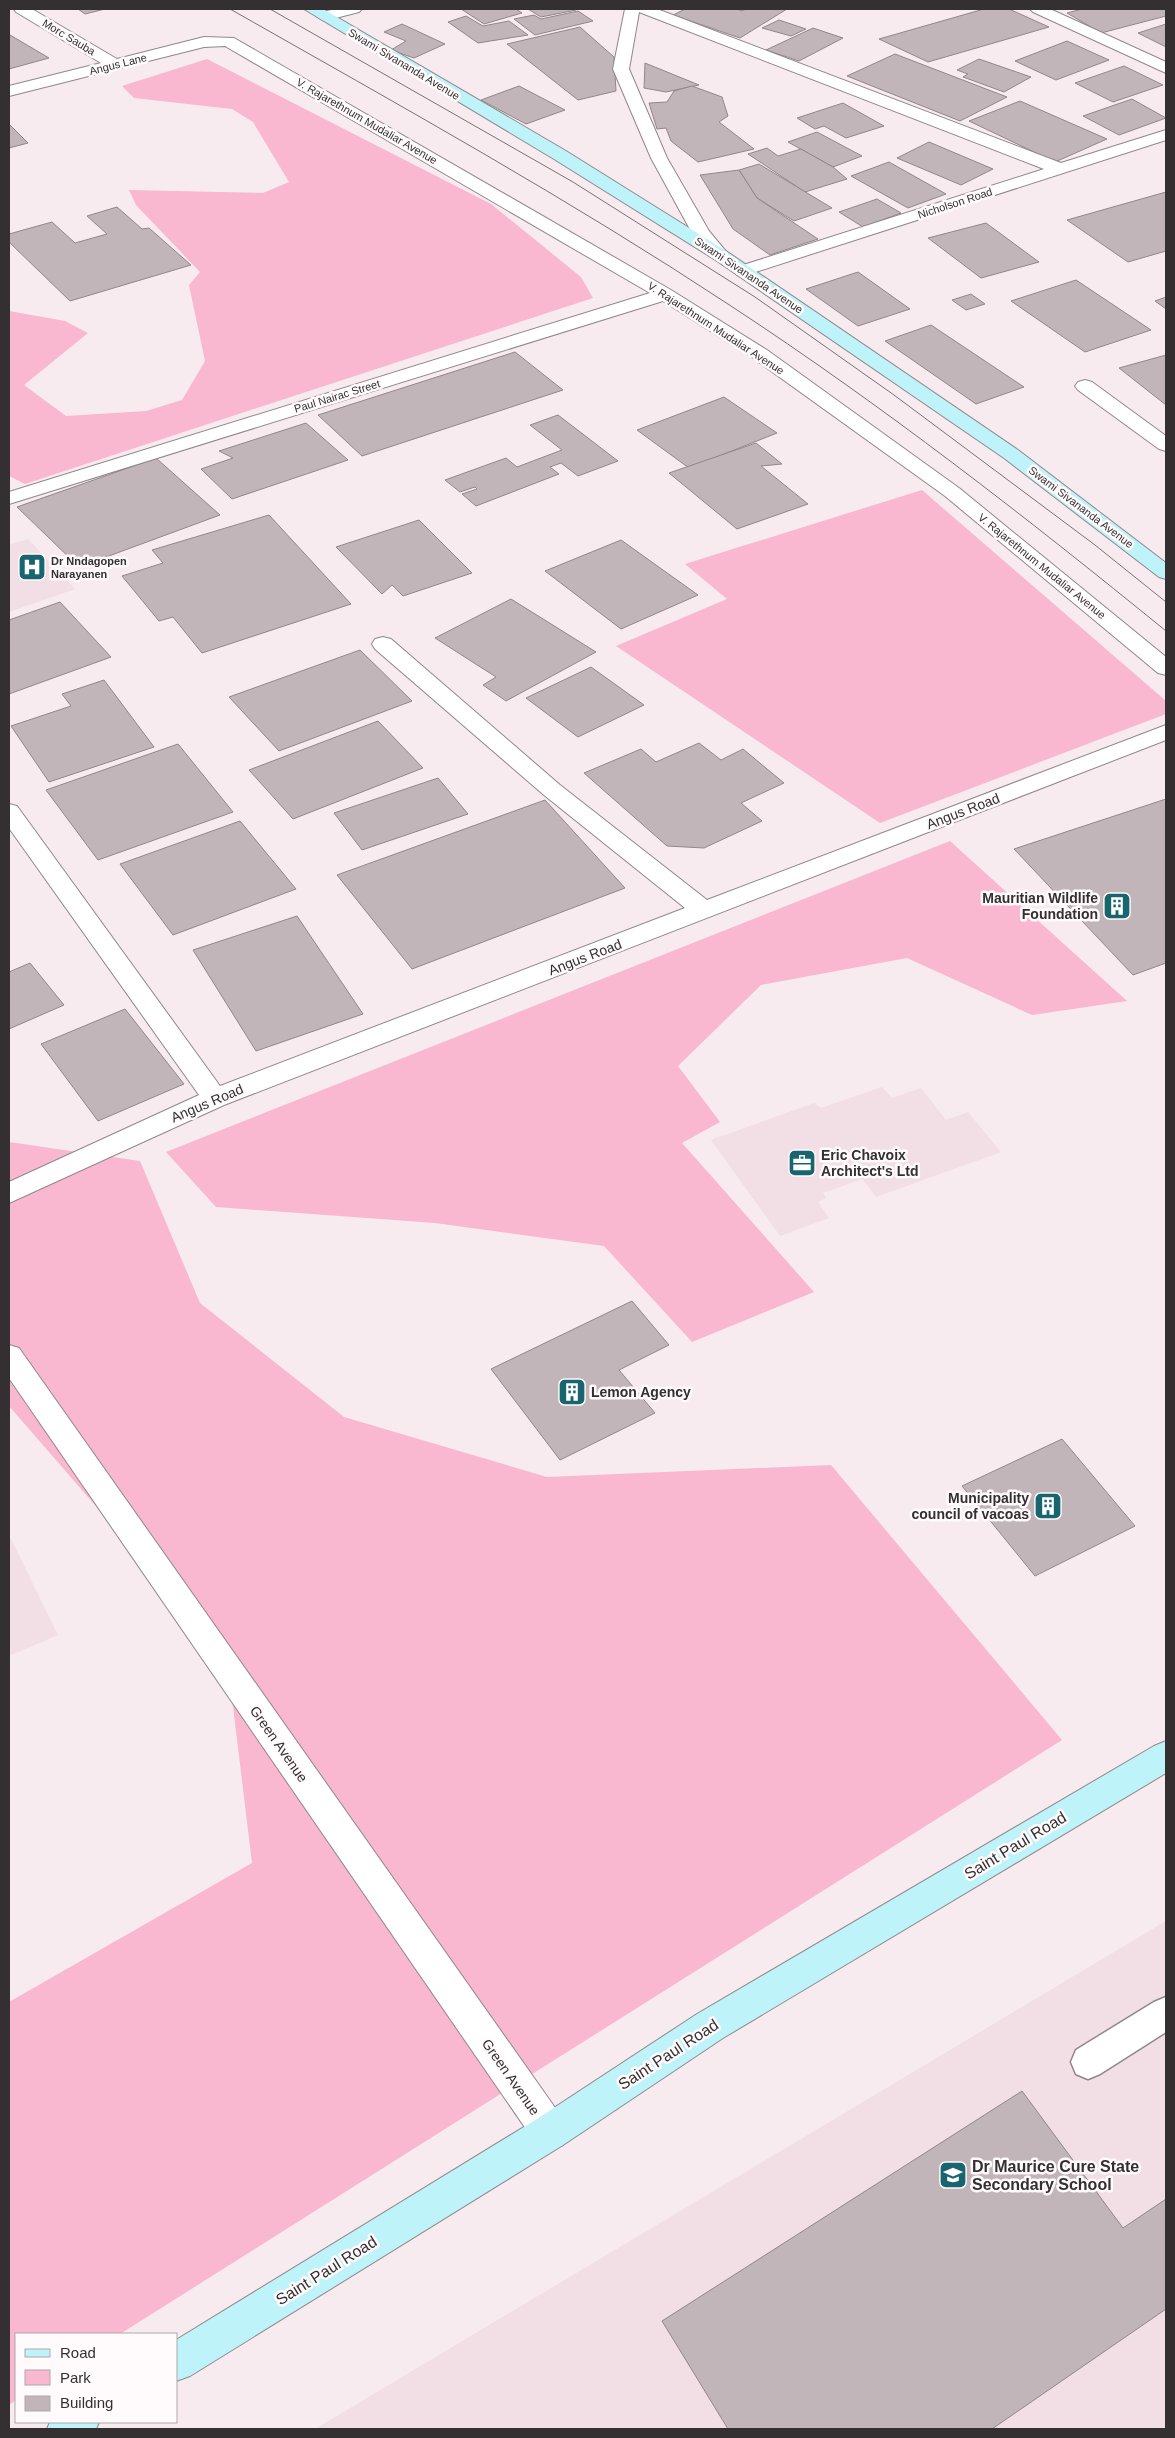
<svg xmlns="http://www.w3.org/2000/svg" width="1175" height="2438" font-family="Arial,sans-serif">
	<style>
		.built { fill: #f2dee5 }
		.green { fill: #fab7d0 }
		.building { fill: #c1b5b9; stroke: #91878b }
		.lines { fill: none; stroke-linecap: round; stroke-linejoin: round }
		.lane-casing { stroke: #91878a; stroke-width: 3 }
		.street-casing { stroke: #91878a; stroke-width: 2 }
		.secondary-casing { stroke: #91878a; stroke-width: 2 }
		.lane { fill: #fff; fill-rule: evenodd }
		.street { fill: #fff; fill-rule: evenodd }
		.secondary { fill: #bdf3f9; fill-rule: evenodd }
		.tram { stroke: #797274; stroke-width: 1 }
		.labels { text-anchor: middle; stroke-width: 5; stroke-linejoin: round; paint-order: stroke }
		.far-street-label { font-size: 11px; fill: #343031; stroke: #fffafc }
		.far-poi-label { font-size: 11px; font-weight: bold; fill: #343031; stroke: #fffafc; text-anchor: start }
		.street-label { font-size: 14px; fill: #343031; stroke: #fffafc }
		.poi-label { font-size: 14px; font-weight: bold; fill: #343031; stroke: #fffafc; text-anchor: end }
		.near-street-label { font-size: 16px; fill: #343031; stroke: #fffafc }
		.near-poi-label { font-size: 16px; font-weight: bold; fill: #343031; stroke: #fffafc; text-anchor: start }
	</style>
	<rect width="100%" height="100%" fill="#f7ebef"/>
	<g class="built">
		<polygon points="28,539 75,589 9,612 9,545"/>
		<polygon points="882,1087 892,1098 921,1088 946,1120 968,1112 1001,1152 876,1197 862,1179 823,1193 826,1198 818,1202 829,1218 780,1236 711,1140 814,1103 821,1108"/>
		<polygon points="9,1535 58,1635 9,1656"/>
		<polygon points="1166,1921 1166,2429 315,2429"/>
	</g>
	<g class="green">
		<polygon points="207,59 491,204 581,277 593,298 25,484 9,476 9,311 65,321 88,333 24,385 66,416 146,411 182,400 205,361 189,285 200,272 136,205 129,190 263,193 289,182 253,122 232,109 134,98 122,86"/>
		<polygon points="922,490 1166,701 1166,714 880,823 616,646 727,599 685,564"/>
		<polygon points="950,841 1127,1001 1032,1015 907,958 761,985 678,1066 720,1122 682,1143 814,1292 692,1342 604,1246 435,1223 216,1207 166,1152"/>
		<polygon points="9,1142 140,1161 200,1303 344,1417 547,1477 831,1465 1062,1740 120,2334 16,2334 16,2400 9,2405 9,2002 252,1863 227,1657 9,1406"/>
	</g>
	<g class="building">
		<polygon points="78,9 105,9 85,14"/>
		<polygon points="461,9 516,9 522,13 484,24"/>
		<polygon points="528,9 575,9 576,10 541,17"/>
		<polygon points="685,9 737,9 742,11 746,9 787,9 740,38 673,15"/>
		<polygon points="984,9 1009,9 1049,27 928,62 879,39"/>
		<polygon points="1082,9 1166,9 1166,16 1101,33 1067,13"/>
		<polygon points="578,11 593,21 535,35 514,19 534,15 541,19"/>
		<polygon points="466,16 483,26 509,21 528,35 478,43 448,22"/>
		<polygon points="779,20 806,29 791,36 762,28"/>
		<polygon points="402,24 445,44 414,58 391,50 406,41 384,32"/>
		<polygon points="1166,24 1166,47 1138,33"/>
		<polygon points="580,27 614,57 616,91 578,100 507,44"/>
		<polygon points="813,28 843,38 799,61 766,50"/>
		<polygon points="9,35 10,35 49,58 9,69"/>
		<polygon points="1067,41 1109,60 1056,80 1015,61"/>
		<polygon points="895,54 1007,97 960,121 847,76"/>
		<polygon points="979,59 1031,77 1004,92 963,77 968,74 957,70"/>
		<polygon points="645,63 699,85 666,92 644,88"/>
		<polygon points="1124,66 1163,85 1113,102 1075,83"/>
		<polygon points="519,86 565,110 526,124 481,100"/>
		<polygon points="692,86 722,97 728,116 719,122 754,149 698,162 671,141 666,128 657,129 649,103 667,102 674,91"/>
		<polygon points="1132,99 1166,118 1119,135 1083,116"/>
		<polygon points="1020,101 1107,139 1055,162 969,121"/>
		<polygon points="843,103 884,126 846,138 824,126 815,129 797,118"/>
		<polygon points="9,124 28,143 9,148"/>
		<polygon points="817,132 862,156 833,167 788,142"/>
		<polygon points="929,142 993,169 961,185 897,158"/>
		<polygon points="767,148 778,156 801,149 833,167 847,179 805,192 748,154"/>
		<polygon points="889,162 946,194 908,208 851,176"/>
		<polygon points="759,164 832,208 794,221 757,198 739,170"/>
		<polygon points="739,170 757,198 818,239 770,255 733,229 700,175"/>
		<polygon points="1166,192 1166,251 1128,262 1067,220"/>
		<polygon points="877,199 901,213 863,227 839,212"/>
		<polygon points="117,207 142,229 149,228 191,265 70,301 9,242 9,234 52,222 75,243 107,234 87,216"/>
		<polygon points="986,223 1039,262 981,278 928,238"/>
		<polygon points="858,272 910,309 858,326 806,289"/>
		<polygon points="1076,280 1151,330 1085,352 1011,301"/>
		<polygon points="971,294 985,304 966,310 952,300"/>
		<polygon points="1166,297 1166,309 1155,301"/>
		<polygon points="931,325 1024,387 976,404 885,341"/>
		<polygon points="515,352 563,390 362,456 318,415"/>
		<polygon points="1166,355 1166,405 1119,368"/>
		<polygon points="724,397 777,433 689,468 637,430"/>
		<polygon points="558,415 618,461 578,476 561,463 550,467 559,474 476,506 462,494 477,489 475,487 460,492 445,480 506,458 517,467 562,450 530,425"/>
		<polygon points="306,423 348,460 232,499 201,469 233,458 219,451"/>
		<polygon points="756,443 782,464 761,466 808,504 737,529 669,473"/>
		<polygon points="156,458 220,515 79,567 17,507"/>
		<polygon points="269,515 351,604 202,653 173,617 159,621 122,576 163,563 152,550"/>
		<polygon points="419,520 472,573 403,596 392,585 382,594 336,547"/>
		<polygon points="621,540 698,595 621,629 545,571"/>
		<polygon points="511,599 596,652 506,701 483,685 496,677 435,638"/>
		<polygon points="60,602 111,657 9,694 9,620"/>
		<polygon points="360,650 412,701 279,751 229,697"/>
		<polygon points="591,667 644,705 578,737 526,698"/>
		<polygon points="104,680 154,747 49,782 11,726 71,706 62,694"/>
		<polygon points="378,721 423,768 293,819 249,770"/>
		<polygon points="699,743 721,760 743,749 784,783 741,803 762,821 704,848 667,846 584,773 641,749 656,762"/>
		<polygon points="178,744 233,812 98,860 46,790"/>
		<polygon points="438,778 468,814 362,850 334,813"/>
		<polygon points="1166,799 1166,963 1133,975 1014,849"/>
		<polygon points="545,800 625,888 412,969 337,875"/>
		<polygon points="240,821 296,889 173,935 120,864"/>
		<polygon points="297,916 363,1014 256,1051 193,950"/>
		<polygon points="30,963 64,1005 9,1029 9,972"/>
		<polygon points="125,1009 184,1084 98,1121 41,1044"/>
		<polygon points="632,1301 669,1345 619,1370 655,1413 560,1460 491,1369"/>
		<polygon points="1062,1439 1135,1526 1035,1576 962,1486"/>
		<polygon points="1022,2091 1123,2228 1166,2199 1166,2309 992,2429 728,2429 662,2321"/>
	</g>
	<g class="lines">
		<defs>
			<polygon id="lane" points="1166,1997 1166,2032 1100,2074 1088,2079 1076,2074 1071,2062 1076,2050 1154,2002"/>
			<g id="street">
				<polygon points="14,9 32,9 117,59 204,37 234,38 671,290 767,350 959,488 1166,657 1166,675 1158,673 945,496 753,358 663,301 9,504 9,492 650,293 225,46 204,47 9,96 9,86 101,63 16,12"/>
				<polygon points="335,9 362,9 359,12 324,21 316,16 319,13"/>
				<polygon points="625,9 657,9 1061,163 1166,130 1166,140 743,276 737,275 734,271 737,267 1044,169 639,12 629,69 667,158 709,231 729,255 726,259 714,259 692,233 651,158 613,69"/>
				<polygon points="1030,9 1050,9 1166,62 1166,73 1033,12"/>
				<polygon points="1085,380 1092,382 1166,436 1166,451 1159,449 1078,390 1075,386 1078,382"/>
				<polygon points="383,637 391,639 560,785 707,900 1166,725 1166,740 224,1105 9,1203 9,1182 199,1095 9,828 9,804 17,806 220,1086 685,908 544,795 375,649 372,644 375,639"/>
				<polygon points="9,1345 19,1348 563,2119 568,2132 563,2145 550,2150 537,2145 9,1378"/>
			</g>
			<g id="secondary">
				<polygon points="304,9 323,9 566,151 726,251 1018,450 1166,563 1166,579 1159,577 1004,458 714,259 554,159"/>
				<polygon points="1166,1741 1166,1773 723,2038 563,2145 190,2376 176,2381 176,2340 537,2119 697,2014 1154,1746"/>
				<polygon points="50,2422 99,2422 96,2429 47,2429"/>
			</g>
		</defs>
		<use href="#lane" class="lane-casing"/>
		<use href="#street" class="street-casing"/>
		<use href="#secondary" class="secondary-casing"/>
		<use href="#lane" class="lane"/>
		<use href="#street" class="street"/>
		<use href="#secondary" class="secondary"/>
		<g class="tram">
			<path d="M230,9C399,105 569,199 731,306C882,405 1026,517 1166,631"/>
			<polyline points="270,9 573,182 755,297 894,395 1095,545 1166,602"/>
		</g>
	</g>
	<defs>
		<symbol id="hospital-square" viewBox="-11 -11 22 22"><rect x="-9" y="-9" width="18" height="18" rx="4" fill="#19656e" stroke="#fffafc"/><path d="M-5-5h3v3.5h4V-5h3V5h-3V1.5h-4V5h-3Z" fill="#fff"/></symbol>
		<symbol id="building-square" viewBox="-11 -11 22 22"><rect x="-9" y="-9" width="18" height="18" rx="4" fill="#19656e" stroke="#fffafc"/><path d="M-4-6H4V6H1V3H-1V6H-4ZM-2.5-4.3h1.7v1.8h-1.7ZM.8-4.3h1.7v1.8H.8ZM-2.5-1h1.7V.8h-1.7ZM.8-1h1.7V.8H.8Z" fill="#fff"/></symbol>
		<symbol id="office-square" viewBox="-11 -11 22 22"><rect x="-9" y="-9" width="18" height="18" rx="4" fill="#19656e" stroke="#fffafc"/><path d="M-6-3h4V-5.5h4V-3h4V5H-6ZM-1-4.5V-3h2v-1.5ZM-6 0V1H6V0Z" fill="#fff"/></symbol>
		<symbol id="university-square" viewBox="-11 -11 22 22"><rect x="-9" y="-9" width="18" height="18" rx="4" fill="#19656e" stroke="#fffafc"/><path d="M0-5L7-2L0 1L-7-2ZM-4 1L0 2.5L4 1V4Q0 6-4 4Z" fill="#fff"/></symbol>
	</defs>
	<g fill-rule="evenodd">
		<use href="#hospital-square" x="16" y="551" width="32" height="32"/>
		<use href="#building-square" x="1101" y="890" width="32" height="32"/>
		<use href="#office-square" x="786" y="1147" width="32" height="32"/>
		<use href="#building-square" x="556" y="1376" width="32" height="32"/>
		<use href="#building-square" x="1032" y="1490" width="32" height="32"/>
		<use href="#university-square" x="937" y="2159" width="32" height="32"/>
	</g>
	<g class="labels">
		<g class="far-street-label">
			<text transform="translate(69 37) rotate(31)" y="4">Morc Sauba</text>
			<text transform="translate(118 64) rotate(-14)" y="4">Angus Lane</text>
			<text transform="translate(404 64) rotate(31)" y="4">Swami Sivananda Avenue</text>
			<text transform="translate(367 121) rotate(30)" y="4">V. Rajarethnum Mudaliar Avenue</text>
			<text transform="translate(955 203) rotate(-18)" y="4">Nicholson Road</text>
			<text transform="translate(749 275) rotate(34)" y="4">Swami Sivananda Avenue</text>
			<text transform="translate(716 328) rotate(33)" y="4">V. Rajarethnum Mudaliar Avenue</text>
			<text transform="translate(337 396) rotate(-17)" y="4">Paul Nairac Street</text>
			<text transform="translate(1081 507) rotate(37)" y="4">Swami Sivananda Avenue</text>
			<text transform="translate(1042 566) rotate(39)" y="4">V. Rajarethnum Mudaliar Avenue</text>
		</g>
		<g class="far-poi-label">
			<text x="51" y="565">Dr Nndagopen<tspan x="51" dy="13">Narayanen</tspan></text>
		</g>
		<g class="street-label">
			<text transform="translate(963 811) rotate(-21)" y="5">Angus Road</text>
			<text transform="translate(585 957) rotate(-21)" y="5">Angus Road</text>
			<text transform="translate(207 1103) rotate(-23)" y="5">Angus Road</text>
			<text transform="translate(279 1744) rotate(55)" y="5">Green Avenue</text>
			<text transform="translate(511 2077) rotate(55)" y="5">Green Avenue</text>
		</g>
		<g class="poi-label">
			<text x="1098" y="903">Mauritian Wildlife<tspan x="1098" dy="16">Foundation</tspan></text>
			<text x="821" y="1160" text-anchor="start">Eric Chavoix<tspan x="821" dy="16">Architect's Ltd</tspan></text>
			<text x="591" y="1397" text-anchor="start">Lemon Agency</text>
			<text x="1029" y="1503">Municipality<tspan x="1029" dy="16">council of vacoas</tspan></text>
		</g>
		<g class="near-street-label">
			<text transform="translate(1015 1845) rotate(-31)" y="6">Saint Paul Road</text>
			<text transform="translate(668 2054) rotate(-33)" y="6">Saint Paul Road</text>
			<text transform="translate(326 2270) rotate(-32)" y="6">Saint Paul Road</text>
		</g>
		<g class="near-poi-label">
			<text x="972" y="2172">Dr Maurice Cure State<tspan x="972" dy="18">Secondary School</tspan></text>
		</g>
	</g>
	<rect width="1175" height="2438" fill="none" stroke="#343031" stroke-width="20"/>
	<rect x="15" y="2333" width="162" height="90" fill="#fffafc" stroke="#aea9ab"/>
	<rect x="25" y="2349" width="25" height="8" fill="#bdf3f9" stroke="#aea9ab"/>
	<text x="60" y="2358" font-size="15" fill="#343031">Road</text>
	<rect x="25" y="2370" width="25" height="15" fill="#fab7d0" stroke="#aea9ab"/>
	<text x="60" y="2383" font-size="15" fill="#343031">Park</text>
	<rect x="25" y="2396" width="25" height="15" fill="#c1b5b9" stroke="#aea9ab"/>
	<text x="60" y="2408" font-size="15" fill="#343031">Building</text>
</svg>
